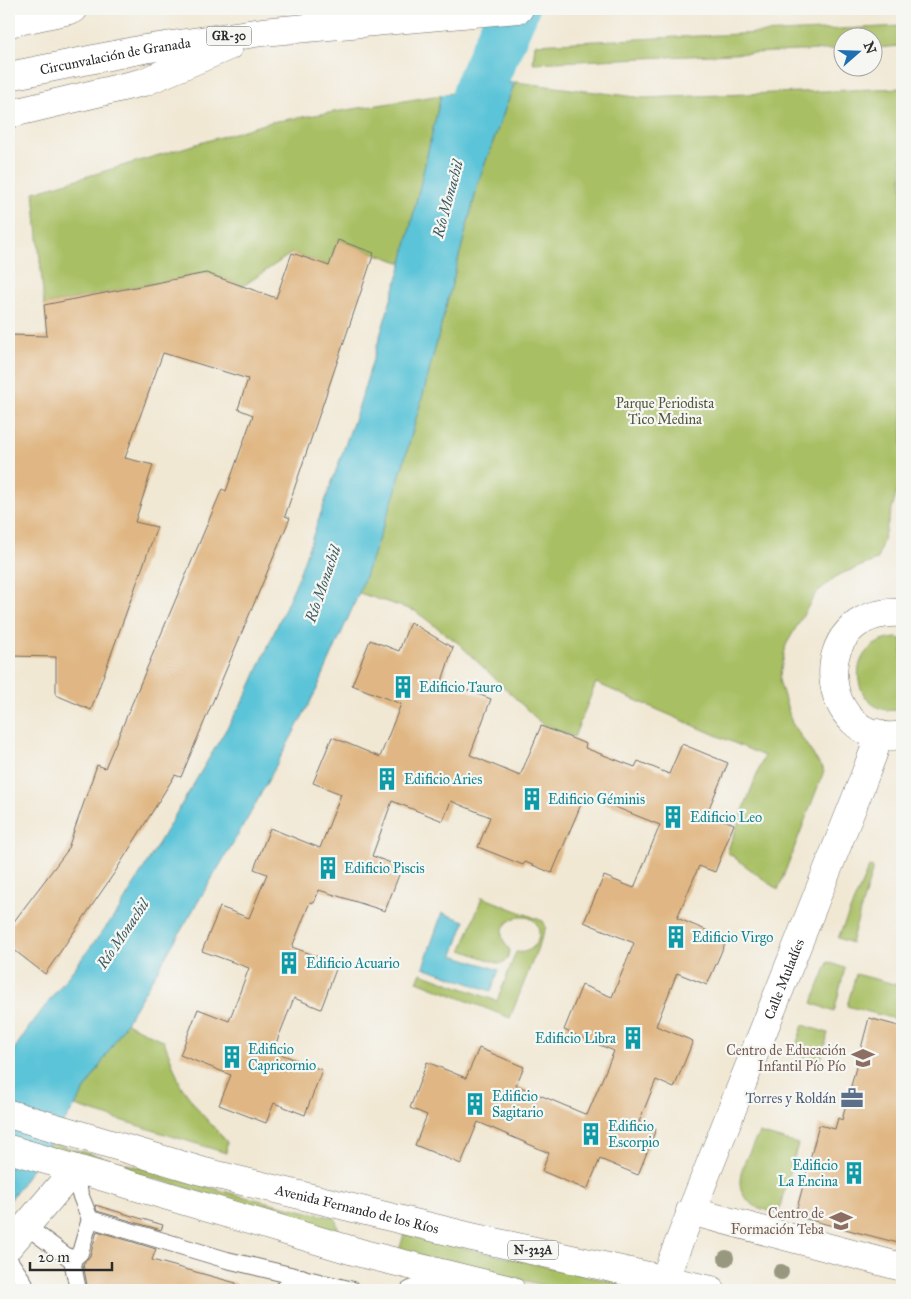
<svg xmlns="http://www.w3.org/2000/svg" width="911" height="1299" font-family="'IM FELL Great Primer',serif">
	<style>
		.green { fill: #a8bf64; stroke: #6a7548 }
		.water { fill: #5cc4d8; stroke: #447882 }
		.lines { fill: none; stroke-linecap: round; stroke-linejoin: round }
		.river { stroke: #5cc4d8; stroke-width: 50 }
		.building { fill: #e0b784 }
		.service-casing { stroke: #706d66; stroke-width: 18 }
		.minor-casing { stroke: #706d66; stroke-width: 29 }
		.tertiary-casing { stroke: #706d66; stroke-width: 29 }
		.secondary-casing { stroke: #706d66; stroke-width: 29 }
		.primary-casing { stroke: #706d66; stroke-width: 29 }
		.motorway-casing { stroke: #706d66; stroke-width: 29 }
		.service { stroke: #fff; stroke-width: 16 }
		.minor { stroke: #fff; stroke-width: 28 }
		.tertiary { stroke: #fff; stroke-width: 28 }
		.secondary { stroke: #fff; stroke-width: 28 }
		.primary { stroke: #fff; stroke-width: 28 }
		.motorway { stroke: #fff; stroke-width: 28 }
		.tree { fill: #989880 }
		.labels { text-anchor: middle; stroke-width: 4.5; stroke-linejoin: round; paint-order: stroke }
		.shield { fill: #f6f6f2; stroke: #686867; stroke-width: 1 }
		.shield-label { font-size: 12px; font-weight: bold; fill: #2b2b2b }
		.street-label { font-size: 14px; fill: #2b2b2b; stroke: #f6f6f2 }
		.park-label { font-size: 14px; fill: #50573c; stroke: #f6f6f2 }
		.culture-label { font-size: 14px; fill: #0d838f; stroke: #f6f6f2; text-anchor: start }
		.education-label { font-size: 14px; fill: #785e54; stroke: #f6f6f2; text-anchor: end }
		.service-label { font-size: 14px; fill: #4e5e75; stroke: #f6f6f2; text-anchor: end }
		.water-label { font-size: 15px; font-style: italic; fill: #3a595f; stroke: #f6f6f2 }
	</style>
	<rect width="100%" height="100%" fill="#f6f6f2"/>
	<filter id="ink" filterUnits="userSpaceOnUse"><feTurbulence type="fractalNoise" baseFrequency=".02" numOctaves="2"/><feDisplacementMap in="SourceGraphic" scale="10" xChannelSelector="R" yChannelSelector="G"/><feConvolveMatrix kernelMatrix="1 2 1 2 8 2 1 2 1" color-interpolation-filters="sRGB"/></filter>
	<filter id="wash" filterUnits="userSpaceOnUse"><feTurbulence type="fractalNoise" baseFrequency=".0096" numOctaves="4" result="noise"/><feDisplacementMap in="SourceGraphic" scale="20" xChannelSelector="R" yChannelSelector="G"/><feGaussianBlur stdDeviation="1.12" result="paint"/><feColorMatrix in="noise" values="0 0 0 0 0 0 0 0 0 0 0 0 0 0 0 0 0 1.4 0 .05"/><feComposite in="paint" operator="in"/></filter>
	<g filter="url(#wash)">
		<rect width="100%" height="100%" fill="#f1e8d4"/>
		<g class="green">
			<polygon points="902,26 902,46 874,48 874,38 844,38 843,49 533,63 535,44"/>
			<polygon points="515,82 644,98 902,88 902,475 877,560 838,575 816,593 786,645 779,680 792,723 824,771 778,890 727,852 764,756 596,683 574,737 542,724 458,643 415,611 359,593 394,496 424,391 479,180"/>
			<polygon points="441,95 402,263 338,240 329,266 292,253 243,286 206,273 44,305 34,192 271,122"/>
			<path d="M896,638L902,639V709C854,722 837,643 896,638Z"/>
			<polygon points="869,867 873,868 851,943 838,938"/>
			<path d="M482,897L543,921L546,927L510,1018L417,981L421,973L497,1001L516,952C527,954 538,947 539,935C541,901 481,920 510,950L507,960L500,964L462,950Z"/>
			<polygon points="828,962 845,968 834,1012 812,1003"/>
			<polygon points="856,974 902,986 902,1021 847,1006"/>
			<polygon points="126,1023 164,1041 181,1086 200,1112 227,1142 226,1153 75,1106"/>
			<polygon points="803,1025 828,1033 820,1063 793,1054"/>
			<polygon points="9,1131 241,1196 335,1218 340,1234 9,1135"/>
			<path d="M759,1133L798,1144L778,1213C770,1211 758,1209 752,1204C726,1186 749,1154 759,1133Z"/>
			<polygon points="404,1234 649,1290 564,1290 399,1251"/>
		</g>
		<g class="water">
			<polygon points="515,82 479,180 424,391 394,496 359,593 316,691 249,816 126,1023 75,1106 9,1202 9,1057 30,1026 119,910 247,694 296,583 358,409 402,263 441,95"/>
			<polygon points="442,913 465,921 453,955 499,970 491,991 423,967"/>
		</g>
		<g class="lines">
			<polyline class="river" points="460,155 479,88 514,9"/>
		</g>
		<g id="blocks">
			<g class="building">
				<polygon points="338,240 374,253 285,516 290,518 181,777 175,775 115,872 45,974 9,946 9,928 67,851 97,765 105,768 222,489 226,491 253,415 238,409 248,379 163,353 125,458 153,465 135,522 157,527 91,710 56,695 56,657 9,656 9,335 47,336 44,305 206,273 276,298 292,253 329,266"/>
				<polygon points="410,622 453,648 442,681 491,699 470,755 520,776 541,726 586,744 585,748 635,767 638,761 669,774 682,744 728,763 707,813 734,824 715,872 699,866 677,918 727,939 707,985 677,973 656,1026 693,1041 674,1088 656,1080 639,1122 656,1129 638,1175 600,1159 587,1190 542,1171 549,1153 478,1122 461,1164 415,1145 427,1115 410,1108 427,1062 466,1078 479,1048 524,1067 516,1085 587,1115 614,1051 564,1030 582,985 612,997 634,943 584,922 604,876 634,888 660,825 585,795 552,873 525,862 523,865 478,847 490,817 451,801 443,821 392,801 372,856 402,867 385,911 319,890 314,903 310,902 292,947 338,964 321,1009 294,998 273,1051 322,1070 305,1115 274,1103 266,1123 219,1105 231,1075 180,1055 198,1009 229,1021 249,968 202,951 220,907 249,918 267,874 254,869 270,828 320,848 341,794 313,783 332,737 380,757 401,704 352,685 370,640 399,651"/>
				<polygon points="869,1018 902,1027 902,1244 795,1216 819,1125 835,1129 838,1118 842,1120"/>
				<polygon points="95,1205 163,1225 161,1230 97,1211"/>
				<polygon points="97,1231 156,1249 152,1260 236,1283 235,1290 88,1290 83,1264 90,1256"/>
			</g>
		</g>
	</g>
	<g filter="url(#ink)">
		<use href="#blocks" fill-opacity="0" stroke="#706d66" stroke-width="1"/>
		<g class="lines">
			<defs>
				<g id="service">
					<polyline points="75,1169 80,1194 90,1219 227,1260 353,1290"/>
					<polyline points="26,1226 72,1260 80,1253 90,1219"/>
					<polyline points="9,1260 24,1282 26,1290"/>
					<polyline points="72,1260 78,1290"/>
					<polyline points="282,1290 302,1277"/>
					<polyline points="409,1290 446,1275"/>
				</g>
				<polyline id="minor" points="690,1211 902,1267"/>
				<g id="tertiary">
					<path d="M902,613C801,608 820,750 902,735"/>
					<path id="s1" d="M664,1280L860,788L874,751L877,733"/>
				</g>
				<polyline id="secondary" points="9,1246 75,1169"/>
				<g id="primary">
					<path id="s2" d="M9,1114L201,1171L472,1237L711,1290"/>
					<polyline points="9,1149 364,1254 511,1290"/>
				</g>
				<g id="motorway">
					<polyline points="9,23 74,9"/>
					<path id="s3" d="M9,76L144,49L262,32L519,9"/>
					<polyline points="9,114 144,82 229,46"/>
				</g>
			</defs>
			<use href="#service" class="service-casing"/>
			<use href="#minor" class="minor-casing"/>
			<use href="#tertiary" class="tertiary-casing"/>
			<use href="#secondary" class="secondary-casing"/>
			<use href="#primary" class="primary-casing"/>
			<use href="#motorway" class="motorway-casing"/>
			<use href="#service" class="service"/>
			<use href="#minor" class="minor"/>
			<use href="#tertiary" class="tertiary"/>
			<use href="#secondary" class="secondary"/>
			<use href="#primary" class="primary"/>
			<use href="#motorway" class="motorway"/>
		</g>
		<g class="tree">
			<circle cx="726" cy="1258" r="8"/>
			<circle cx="781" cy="1272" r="8"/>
		</g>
	</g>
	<defs>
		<symbol id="building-bare" viewBox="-9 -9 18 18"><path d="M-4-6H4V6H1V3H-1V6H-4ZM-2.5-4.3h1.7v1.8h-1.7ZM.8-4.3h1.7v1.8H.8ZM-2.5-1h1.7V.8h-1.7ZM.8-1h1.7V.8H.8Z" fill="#0f9aa8" stroke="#f6f6f2" stroke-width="2.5" paint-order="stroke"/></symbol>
		<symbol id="school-bare" viewBox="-9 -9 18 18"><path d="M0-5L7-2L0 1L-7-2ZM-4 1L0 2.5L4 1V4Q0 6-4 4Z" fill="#8d6e63" stroke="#f6f6f2" stroke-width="2.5" paint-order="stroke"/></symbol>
		<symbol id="office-bare" viewBox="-9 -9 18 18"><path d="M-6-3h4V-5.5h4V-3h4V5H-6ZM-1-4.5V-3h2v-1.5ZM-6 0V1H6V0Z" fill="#5c6f8a" stroke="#f6f6f2" stroke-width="2.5" paint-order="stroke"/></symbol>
		<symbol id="university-bare" viewBox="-9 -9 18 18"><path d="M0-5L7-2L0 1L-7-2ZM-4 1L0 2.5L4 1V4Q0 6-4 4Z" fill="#8d6e63" stroke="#f6f6f2" stroke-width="2.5" paint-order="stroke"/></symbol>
	</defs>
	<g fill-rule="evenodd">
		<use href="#building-bare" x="387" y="671" width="32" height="32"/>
		<use href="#building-bare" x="371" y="763" width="32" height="32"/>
		<use href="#building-bare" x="516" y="783" width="32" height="32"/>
		<use href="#building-bare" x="657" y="801" width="32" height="32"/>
		<use href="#building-bare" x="312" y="852" width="32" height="32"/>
		<use href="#building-bare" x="660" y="921" width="32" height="32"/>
		<use href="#building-bare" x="273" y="947" width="32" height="32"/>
		<use href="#building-bare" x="617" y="1022" width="32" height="32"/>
		<use href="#building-bare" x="216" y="1041" width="32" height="32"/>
		<use href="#school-bare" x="847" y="1042" width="32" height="32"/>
		<use href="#office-bare" x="836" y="1082" width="32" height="32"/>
		<use href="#building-bare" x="459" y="1088" width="32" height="32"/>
		<use href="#building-bare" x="575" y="1118" width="32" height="32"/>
		<use href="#building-bare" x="838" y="1157" width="32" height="32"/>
		<use href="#university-bare" x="825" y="1205" width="32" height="32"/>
	</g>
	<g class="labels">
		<g class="shield">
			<rect x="206.5" y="26.5" width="45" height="19" rx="4"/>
			<rect x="508" y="1240.5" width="50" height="19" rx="4"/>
		</g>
		<g class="shield-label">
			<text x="229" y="40">GR-30</text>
			<text x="533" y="1254">N-323A</text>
		</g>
		<g class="street-label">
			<text dy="5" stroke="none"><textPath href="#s3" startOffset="108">Circunvalación de Granada</textPath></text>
			<text dy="5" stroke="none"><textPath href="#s1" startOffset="324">Calle Muladíes</textPath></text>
			<text dy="5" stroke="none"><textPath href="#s2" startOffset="361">Avenida Fernando de los Ríos</textPath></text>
		</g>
		<g class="park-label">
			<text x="665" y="408">Parque Periodista<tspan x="665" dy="16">Tico Medina</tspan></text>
		</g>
		<g class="culture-label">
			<text x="419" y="692">Edificio Tauro</text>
			<text x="404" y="784">Edificio Aries</text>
			<text x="548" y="804">Edificio Géminis</text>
			<text x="690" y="822">Edificio Leo</text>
			<text x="344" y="873">Edificio Piscis</text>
			<text x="692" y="942">Edificio Virgo</text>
			<text x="306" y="968">Edificio Acuario</text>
			<text x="616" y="1043" text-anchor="end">Edificio Libra</text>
			<text x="248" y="1054">Edificio<tspan x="248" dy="16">Capricornio</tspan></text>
			<text x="492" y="1101">Edificio<tspan x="492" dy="16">Sagitario</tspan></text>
			<text x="608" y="1131">Edificio<tspan x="608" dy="16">Escorpio</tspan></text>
			<text x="838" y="1170" text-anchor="end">Edificio<tspan x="838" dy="16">La Encina</tspan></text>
		</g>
		<g class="education-label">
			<text x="846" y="1055">Centro de Educación<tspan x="846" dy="16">Infantil Pío Pío</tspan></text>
			<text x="824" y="1218">Centro de<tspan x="824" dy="16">Formación Teba</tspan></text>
		</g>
		<g class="service-label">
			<text x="836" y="1103">Torres y Roldán</text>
		</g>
		<g class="water-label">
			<text transform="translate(448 199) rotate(-75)" y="5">Río Monachil</text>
			<text transform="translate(323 584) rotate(-71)" y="5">Río Monachil</text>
			<text transform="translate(123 934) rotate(-56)" y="5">Río Monachil</text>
		</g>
	</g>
	<rect width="911" height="1299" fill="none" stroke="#f6f6f2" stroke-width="30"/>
	<g transform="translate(858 52) rotate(70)"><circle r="24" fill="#f6f6f2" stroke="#a5a5a2"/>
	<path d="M0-4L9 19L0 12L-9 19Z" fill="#1f6fb2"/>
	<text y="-8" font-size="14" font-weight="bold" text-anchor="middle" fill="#2b2b2b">N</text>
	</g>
	<path d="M30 1262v8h82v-8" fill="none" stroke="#2b2b2b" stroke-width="2.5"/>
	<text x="38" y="1262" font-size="15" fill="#2b2b2b" stroke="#f6f6f2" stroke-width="4" paint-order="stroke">20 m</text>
</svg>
